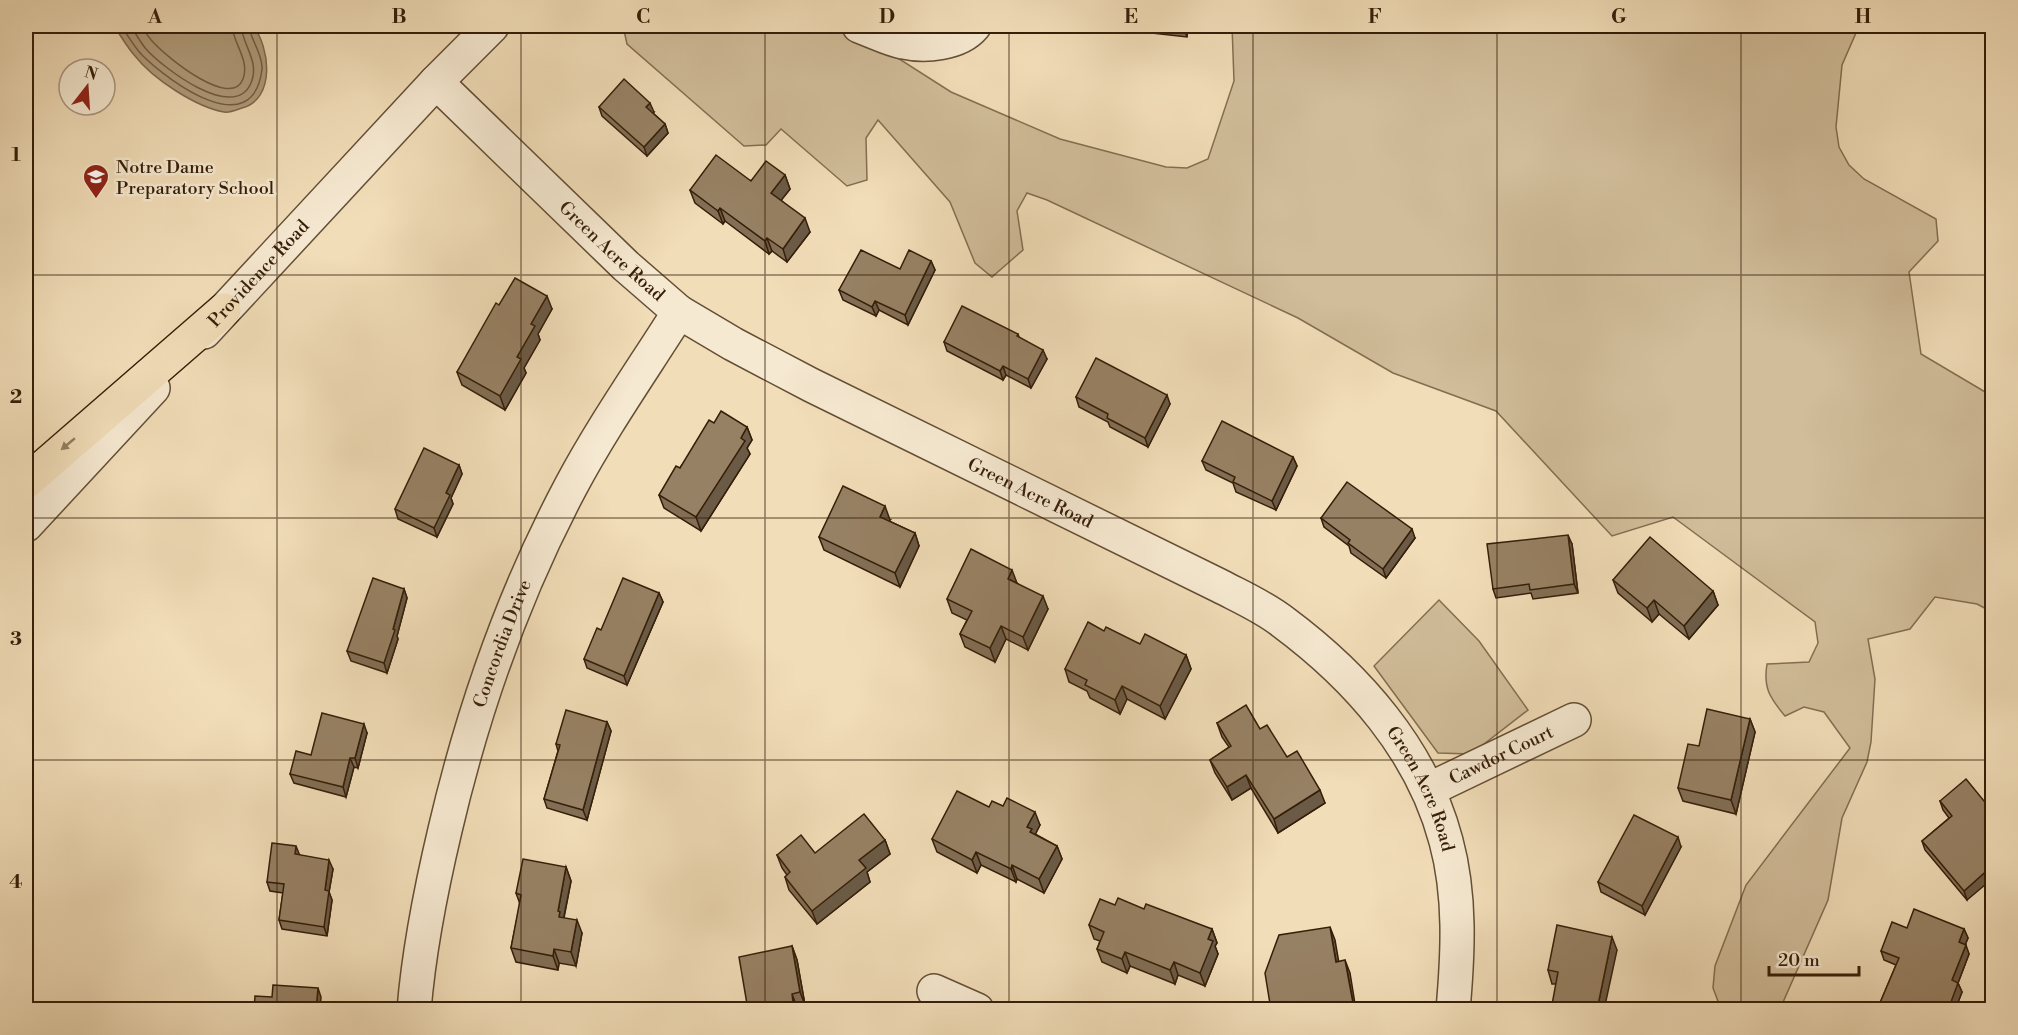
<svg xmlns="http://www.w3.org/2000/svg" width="2018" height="1035" font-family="'Libre Bodoni',serif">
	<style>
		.green { fill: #d1bd9a; stroke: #836e51; stroke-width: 1.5 }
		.water { fill: #b19c7c; stroke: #7f6a4e; stroke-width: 1.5 }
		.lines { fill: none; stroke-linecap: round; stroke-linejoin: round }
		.shore { stroke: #735d42; stroke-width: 1.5 }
		.minor-casing { stroke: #644e34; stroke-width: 36 }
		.highway-casing { stroke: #351e08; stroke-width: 36 }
		.minor { stroke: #f6e9d1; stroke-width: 33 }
		.highway { stroke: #f1ddb8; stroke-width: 33 }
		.wall { fill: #826f56; stroke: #351e08; stroke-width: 1.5 }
		.shaded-wall { fill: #6a5a46; stroke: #351e08; stroke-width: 1.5 }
		.building { fill: #978164; stroke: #351e08; stroke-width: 1.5 }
		.oneway { fill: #937e60 }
		.grid { fill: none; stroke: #351e08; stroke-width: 1.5; stroke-opacity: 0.55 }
		.labels { text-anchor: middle; stroke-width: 5; stroke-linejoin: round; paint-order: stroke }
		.poi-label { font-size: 18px; fill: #351e08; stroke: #f6e9d1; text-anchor: start }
		.street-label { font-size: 18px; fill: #351e08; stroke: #f6e9d1 }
		.neatline { fill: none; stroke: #351e08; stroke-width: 2 }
		.grid-label { font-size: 20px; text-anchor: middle; font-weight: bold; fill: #351e08 }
	</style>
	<rect width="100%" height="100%" fill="#f1ddb8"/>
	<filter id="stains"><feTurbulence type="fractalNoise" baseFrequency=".00333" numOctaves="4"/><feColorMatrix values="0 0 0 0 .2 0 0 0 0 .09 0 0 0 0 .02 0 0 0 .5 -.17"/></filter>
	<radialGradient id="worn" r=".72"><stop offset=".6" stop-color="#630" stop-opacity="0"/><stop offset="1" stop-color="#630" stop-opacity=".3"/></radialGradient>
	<g class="green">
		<path d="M623,26H862L860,34L951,92L1060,139L1166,167L1187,168L1208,159L1234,81L1232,26H1859L1842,65L1836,127L1839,147L1849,165L1864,179L1936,219L1938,241L1909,272L1921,354L1992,396V612L1977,604L1935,597L1910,629L1868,639L1875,679L1871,742L1867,762L1842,818L1828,900L1780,1009H1721L1713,988L1715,966L1746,885L1850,748L1824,712L1804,707L1785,716C1770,698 1763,688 1767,664L1809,662L1818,643L1815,622L1673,517L1612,536L1496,411L1393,373L1298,318L1047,200L1027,193L1017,211L1023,250L992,277L975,263L950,202L878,120L866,138L867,180L847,186L781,129L766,145L744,146L627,44Z"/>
		<polygon points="1439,600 1479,641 1528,710 1471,754 1438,753 1374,666"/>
	</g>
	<path class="water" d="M114,26H253C270,47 276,99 242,108C236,110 230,113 224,112C196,107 153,79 135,56C127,47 121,36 114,26Z"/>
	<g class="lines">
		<g class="shore">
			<path d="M121,26C128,35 134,47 143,56C170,82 253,144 262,69C263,54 250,39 249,26"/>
			<path d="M130,26C136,33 140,42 146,49C162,67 234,123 251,83C260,62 243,46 241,26"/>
			<path d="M141,26C146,32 149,39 155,44C167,57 231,110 243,79C250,60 233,43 232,26"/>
		</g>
		<defs>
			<g id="minor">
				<path d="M859,26C873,31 888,39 903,42C925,47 959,44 974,26"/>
				<path id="s1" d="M436,82L626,266L679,312L733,344L811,385L1220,586C1241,597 1264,607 1283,622C1357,677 1422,750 1446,841C1461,896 1458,954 1453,1010"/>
				<path id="s2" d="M204,332L436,82L492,26"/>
				<polyline points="26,525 153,388"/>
				<path id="s3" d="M1428,790L1574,720"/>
				<polyline points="934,991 977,1010"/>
				<path id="s4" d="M414,1010C419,949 431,889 445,830C473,710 513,595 571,486C603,426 643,369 679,312"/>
			</g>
			<polyline id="highway" points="26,482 224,310"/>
		</defs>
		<use href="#minor" class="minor-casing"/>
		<use href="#highway" class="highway-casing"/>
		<use href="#minor" class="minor"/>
		<use href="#highway" class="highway"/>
	</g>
	<g class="wall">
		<polygon points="1132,26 1188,26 1187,37 1134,31"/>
		<polygon points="599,107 654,112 653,113 665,124 668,133 647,156 602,116"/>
		<polygon points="785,175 790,189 781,200 810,232 787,262 772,251 769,254 725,221 723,224 695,203 690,190"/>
		<polygon points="931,261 935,270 908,325 879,310 876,316 843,300 839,290 900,269"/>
		<polygon points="499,305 552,309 538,334 540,340 524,368 526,373 505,410 462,385 457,372"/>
		<polygon points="1018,334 1019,337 1047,359 1031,388 1006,375 1003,380 947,351 944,342"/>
		<polygon points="1076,397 1170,404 1148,447 1110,427 1108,422 1079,407"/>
		<polygon points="714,423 747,427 752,440 747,448 750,454 701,531 664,508 659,495"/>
		<polygon points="1293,457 1297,466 1276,510 1236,492 1233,483 1206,470 1202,461"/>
		<polygon points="459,465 462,474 451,498 453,504 437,537 398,519 395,509"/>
		<polygon points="1321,518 1415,538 1386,578 1351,553 1349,546 1324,527"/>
		<polygon points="890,520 889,521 915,533 919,546 900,587 824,550 819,537"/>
		<polygon points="1572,544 1578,593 1533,599 1531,593 1496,598 1493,589"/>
		<polygon points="1613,580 1713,591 1718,605 1689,639 1659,614 1652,622 1618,593"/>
		<polygon points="1017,583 1048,609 1028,650 1006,639 995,662 965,647 960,634 967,620 952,613 947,599"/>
		<polygon points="404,589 407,598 397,636 398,639 387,673 351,661 347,651"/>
		<polygon points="659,593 663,602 627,685 587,668 584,659"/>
		<polygon points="1104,631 1140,644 1186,655 1191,669 1165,719 1127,699 1120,714 1090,698 1087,691 1069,682 1065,669"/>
		<polygon points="1750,719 1755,732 1736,814 1683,801 1678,788 1699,746"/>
		<polygon points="607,722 611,731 587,820 547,808 544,799 558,751 556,744"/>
		<polygon points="1217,723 1260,729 1287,757 1325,803 1278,833 1251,788 1232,800 1215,773 1210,760 1229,747 1222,737"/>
		<polygon points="367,733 358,768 354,767 346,797 294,783 290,774 311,755"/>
		<polygon points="1940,801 1984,801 1967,900 1925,850 1922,841 1949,818 1943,810"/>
		<polygon points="989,807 1040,825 1035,834 1057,846 1062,859 1044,893 1017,879 1016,882 981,865 977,873 937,852 932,839"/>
		<polygon points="885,840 890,854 867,872 870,882 817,924 789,890 785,877 787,875 782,868 777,855 815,853"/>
		<polygon points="1681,847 1645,915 1601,892 1598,882"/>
		<polygon points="299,855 333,869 329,892 332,900 327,936 282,929 279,920 283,893 270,891 267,882"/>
		<polygon points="566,867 571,881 564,918 582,933 576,966 559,963 558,970 516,962 511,948 520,904 516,893"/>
		<polygon points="1115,905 1144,909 1212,929 1217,943 1215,946 1218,954 1205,986 1178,975 1175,984 1130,966 1127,973 1102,962 1097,949 1100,941 1094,939 1089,925"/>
		<polygon points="1907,928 1964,929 1968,938 1965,945 1969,954 1958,983 1962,992 1955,1010 1877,1010 1896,965 1884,960 1881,951"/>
		<polygon points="792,946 797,960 805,1005 797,1007 748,1010"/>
		<polygon points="1617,950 1556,984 1552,984 1548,970"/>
	</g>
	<g class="shaded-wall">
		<polygon points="1183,26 1188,26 1187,37"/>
		<polygon points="650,103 654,112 650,116 646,107"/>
		<polygon points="665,124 668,133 647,156 644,147"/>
		<polygon points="785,175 790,189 776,207 771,193"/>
		<polygon points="720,208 725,221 723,224 718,211"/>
		<polygon points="805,218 810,232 787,262 783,249"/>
		<polygon points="767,238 772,251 769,254 765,241"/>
		<polygon points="931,261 935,270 908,325 905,315"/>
		<polygon points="547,296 552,309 538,334 540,340 524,368 526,373 505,410 500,396 517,357 531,324"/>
		<polygon points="875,301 879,310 876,316 872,307"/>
		<polygon points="1043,350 1047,359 1031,388 1028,379"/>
		<polygon points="1003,366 1006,375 1003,380 1000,371"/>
		<polygon points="1167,395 1170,404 1148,447 1145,438"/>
		<polygon points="747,427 752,440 747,448 750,454 701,531 696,517"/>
		<polygon points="1293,457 1297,466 1276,510 1272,501"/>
		<polygon points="459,465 462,474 451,498 453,504 437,537 434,528 446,493"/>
		<polygon points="885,506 890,520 885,530 880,517"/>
		<polygon points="1412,529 1415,538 1386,578 1383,569"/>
		<polygon points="915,533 919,546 900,587 895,573"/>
		<polygon points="1568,535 1572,544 1578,593 1574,584"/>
		<polygon points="1012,570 1017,583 1008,579"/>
		<polygon points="404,589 407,598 397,636 398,639 387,673 384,663"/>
		<polygon points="1713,591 1718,605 1689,639 1684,626"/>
		<polygon points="659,593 663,602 627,685 624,676"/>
		<polygon points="1043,596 1048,609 1028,650 1023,637"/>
		<polygon points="1654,600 1659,614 1652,622 1647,608"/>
		<polygon points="1001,626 1006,639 995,662 990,648"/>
		<polygon points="1186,655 1191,669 1165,719 1160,706"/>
		<polygon points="1122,686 1127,699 1120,714 1115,700"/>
		<polygon points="1750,719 1755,732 1736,814 1731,800"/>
		<polygon points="607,722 611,731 587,820 583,810"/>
		<polygon points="364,724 367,733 358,768 355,758"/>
		<polygon points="350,758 354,767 346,797 343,787"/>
		<polygon points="1246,775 1251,788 1232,800 1227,787"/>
		<polygon points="1320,790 1325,803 1278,833 1274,819"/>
		<polygon points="1035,812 1040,825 1033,839 1027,827"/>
		<polygon points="1678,837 1681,847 1645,915 1642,906"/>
		<polygon points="885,840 890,854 867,872 870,882 817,924 812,911 859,860"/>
		<polygon points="296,846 300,856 295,854"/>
		<polygon points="1057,846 1062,859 1044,893 1039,879"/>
		<polygon points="976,852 981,865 977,873 972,860"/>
		<polygon points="329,860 333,869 329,892 332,900 327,936 324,927 325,890"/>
		<polygon points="1012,865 1017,879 1016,882 1011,869"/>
		<polygon points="1992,866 1992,879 1967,900 1964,891"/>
		<polygon points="566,867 571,881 563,921 559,917 558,911"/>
		<polygon points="577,920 582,933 576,966 571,952"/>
		<polygon points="1330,927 1335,940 1341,975 1336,962"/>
		<polygon points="1212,929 1217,943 1215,946 1218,954 1205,986 1200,973 1208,939"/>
		<polygon points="1964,929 1968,938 1962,952 1959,942"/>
		<polygon points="1612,937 1617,950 1604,1010 1597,1010"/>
		<polygon points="1966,945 1969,954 1958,983 1962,992 1955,1010 1948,1010 1952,980"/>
		<polygon points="792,946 797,960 805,1005 800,992"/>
		<polygon points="554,949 559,963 558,970 553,956"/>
		<polygon points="1125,952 1130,966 1127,973 1122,959"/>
		<polygon points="1345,960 1350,973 1356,1010 1354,1010 1354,1008"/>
		<polygon points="1174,962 1178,975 1175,984 1170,970"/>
		<polygon points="318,988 321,997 320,1010 316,1010"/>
		<polygon points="792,994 797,1007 797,1010 794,1010"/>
	</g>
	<g class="building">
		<polygon points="624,79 650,103 646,107 665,124 644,147 599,107"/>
		<polygon points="716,155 751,181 766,161 785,175 771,193 805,218 783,249 767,238 765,241 720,208 718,211 690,190"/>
		<polygon points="861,250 900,269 909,250 931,261 905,315 875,301 872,307 839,290"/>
		<polygon points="515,278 547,296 531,324 535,326 517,357 521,359 500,396 457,372 496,303 499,305"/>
		<polygon points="962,306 1018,334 1017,336 1043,350 1028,379 1003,366 1000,371 944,342"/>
		<polygon points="1096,358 1167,395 1145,438 1107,418 1108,414 1076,397"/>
		<polygon points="721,411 747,427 741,438 745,441 696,517 659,495 676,466 680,468 709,420 714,423"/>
		<polygon points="1222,421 1293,457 1272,501 1233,482 1235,477 1202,461"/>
		<polygon points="424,448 459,465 446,493 450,495 434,528 395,509"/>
		<polygon points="1347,482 1412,529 1383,569 1348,543 1350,540 1321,518"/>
		<polygon points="843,486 885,506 880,517 915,533 895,573 819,537"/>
		<polygon points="1568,535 1574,584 1530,590 1529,584 1493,589 1487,544"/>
		<polygon points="1650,537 1713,591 1684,626 1654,600 1647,608 1613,580"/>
		<polygon points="971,549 1012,570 1008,579 1043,596 1023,637 1001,626 990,648 960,634 972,611 947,599"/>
		<polygon points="373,578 404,589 393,629 395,630 384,663 347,651"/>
		<polygon points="623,578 659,593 624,676 584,659 597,628 601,630"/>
		<polygon points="1088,622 1104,631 1106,627 1140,644 1145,634 1186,655 1160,706 1122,686 1115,700 1085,685 1087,680 1065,669"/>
		<polygon points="1246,705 1260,729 1267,725 1287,757 1297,751 1320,790 1274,819 1246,775 1227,787 1210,760 1231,746 1217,723"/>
		<polygon points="1707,709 1750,719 1731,800 1678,788 1688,744 1699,746"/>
		<polygon points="566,710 607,722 583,810 544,799 560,745 556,744"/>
		<polygon points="322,713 364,724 355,758 350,758 343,787 290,774 296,751 311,755"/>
		<polygon points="1966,779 1984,801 1992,794 1992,866 1964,891 1922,841 1952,816 1940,801"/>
		<polygon points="957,791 989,807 992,801 1003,806 1007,798 1035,812 1027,827 1032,829 1030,832 1057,846 1039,879 1012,865 1011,869 976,852 972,860 932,839"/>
		<polygon points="864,814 885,840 859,860 866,868 812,911 785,877 790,872 777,855 801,835 815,853"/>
		<polygon points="1634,815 1678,837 1642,906 1598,882"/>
		<polygon points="272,843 296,846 295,854 329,860 325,890 329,891 324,927 279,920 284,884 267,882"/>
		<polygon points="523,859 566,867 558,911 560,912 559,917 577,920 571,952 554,949 553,956 511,948 521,895 516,893"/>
		<polygon points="1118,898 1144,909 1146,904 1212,929 1208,939 1213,941 1200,973 1174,962 1170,970 1125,952 1122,959 1097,949 1104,932 1089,925 1100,899 1115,905"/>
		<polygon points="1914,909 1964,929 1959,942 1966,945 1952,980 1958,983 1948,1010 1877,1010 1899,958 1881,951 1892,922 1907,928"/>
		<polygon points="1557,925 1612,937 1597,1010 1551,1010 1558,972 1548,970"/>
		<polygon points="1330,927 1336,962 1345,960 1354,1008 1347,1010 1271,1010 1265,973 1279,935"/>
		<polygon points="792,946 800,992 792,994 794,1010 748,1010 739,957"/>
		<polygon points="273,985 318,988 316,1010 254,1010 255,996 272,997"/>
		<polygon points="511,1006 546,1008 546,1010 511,1010"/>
	</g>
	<defs><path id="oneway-solid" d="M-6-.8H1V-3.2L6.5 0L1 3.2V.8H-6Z" transform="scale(1.5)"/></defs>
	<use class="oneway" href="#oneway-solid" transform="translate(68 444) rotate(140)"/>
	<path class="grid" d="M277,26V1010M521,26V1010M765,26V1010M1009,26V1010M1253,26V1010M1497,26V1010M1741,26V1010M26,275H1992M26,518H1992M26,760H1992"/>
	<defs>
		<symbol id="school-pin" viewBox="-11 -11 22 30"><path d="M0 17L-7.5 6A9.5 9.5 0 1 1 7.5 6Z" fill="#8f2418" stroke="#f6e9d1"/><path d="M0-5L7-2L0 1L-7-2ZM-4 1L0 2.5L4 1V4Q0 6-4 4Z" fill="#fff"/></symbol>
	</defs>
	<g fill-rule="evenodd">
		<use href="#school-pin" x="81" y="162" width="30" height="40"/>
	</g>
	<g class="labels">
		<g class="poi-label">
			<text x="116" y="173">Notre Dame<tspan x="116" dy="21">Preparatory School</tspan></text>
		</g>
		<g class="street-label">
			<text dy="6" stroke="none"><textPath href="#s1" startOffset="244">Green Acre Road</textPath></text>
			<text dy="6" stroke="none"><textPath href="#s2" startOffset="80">Providence Road</textPath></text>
			<text dy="6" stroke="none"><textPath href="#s1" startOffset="730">Green Acre Road</textPath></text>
			<text dy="6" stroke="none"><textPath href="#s4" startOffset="378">Concordia Drive</textPath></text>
			<text dy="6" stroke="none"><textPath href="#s3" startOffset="81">Cawdor Court</textPath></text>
			<text dy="6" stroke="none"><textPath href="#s1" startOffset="1234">Green Acre Road</textPath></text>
		</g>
	</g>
	<rect width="2018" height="1035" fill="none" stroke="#f1ddb8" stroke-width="66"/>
	<g transform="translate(87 87) rotate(17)"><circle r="28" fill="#f6e9d1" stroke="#a99881" stroke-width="1.5"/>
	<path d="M0-4.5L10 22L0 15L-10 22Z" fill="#8f2418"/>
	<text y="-9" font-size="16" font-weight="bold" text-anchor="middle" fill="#351e08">N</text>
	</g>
	<path d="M1769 966v9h90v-9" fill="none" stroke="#351e08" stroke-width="3"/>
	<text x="1778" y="966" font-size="18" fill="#351e08" stroke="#f6e9d1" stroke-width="4.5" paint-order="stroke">20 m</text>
	<rect x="33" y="33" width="1952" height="969" class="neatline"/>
	<g class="grid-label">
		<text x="155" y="23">A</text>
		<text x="399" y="23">B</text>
		<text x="643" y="23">C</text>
		<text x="887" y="23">D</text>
		<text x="1131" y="23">E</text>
		<text x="1375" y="23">F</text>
		<text x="1619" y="23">G</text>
		<text x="1863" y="23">H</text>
		<text x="16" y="161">1</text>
		<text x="16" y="403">2</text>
		<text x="16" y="645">3</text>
		<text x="16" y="888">4</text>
	</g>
	<rect width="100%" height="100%" filter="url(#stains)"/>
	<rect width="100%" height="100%" fill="url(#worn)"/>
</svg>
